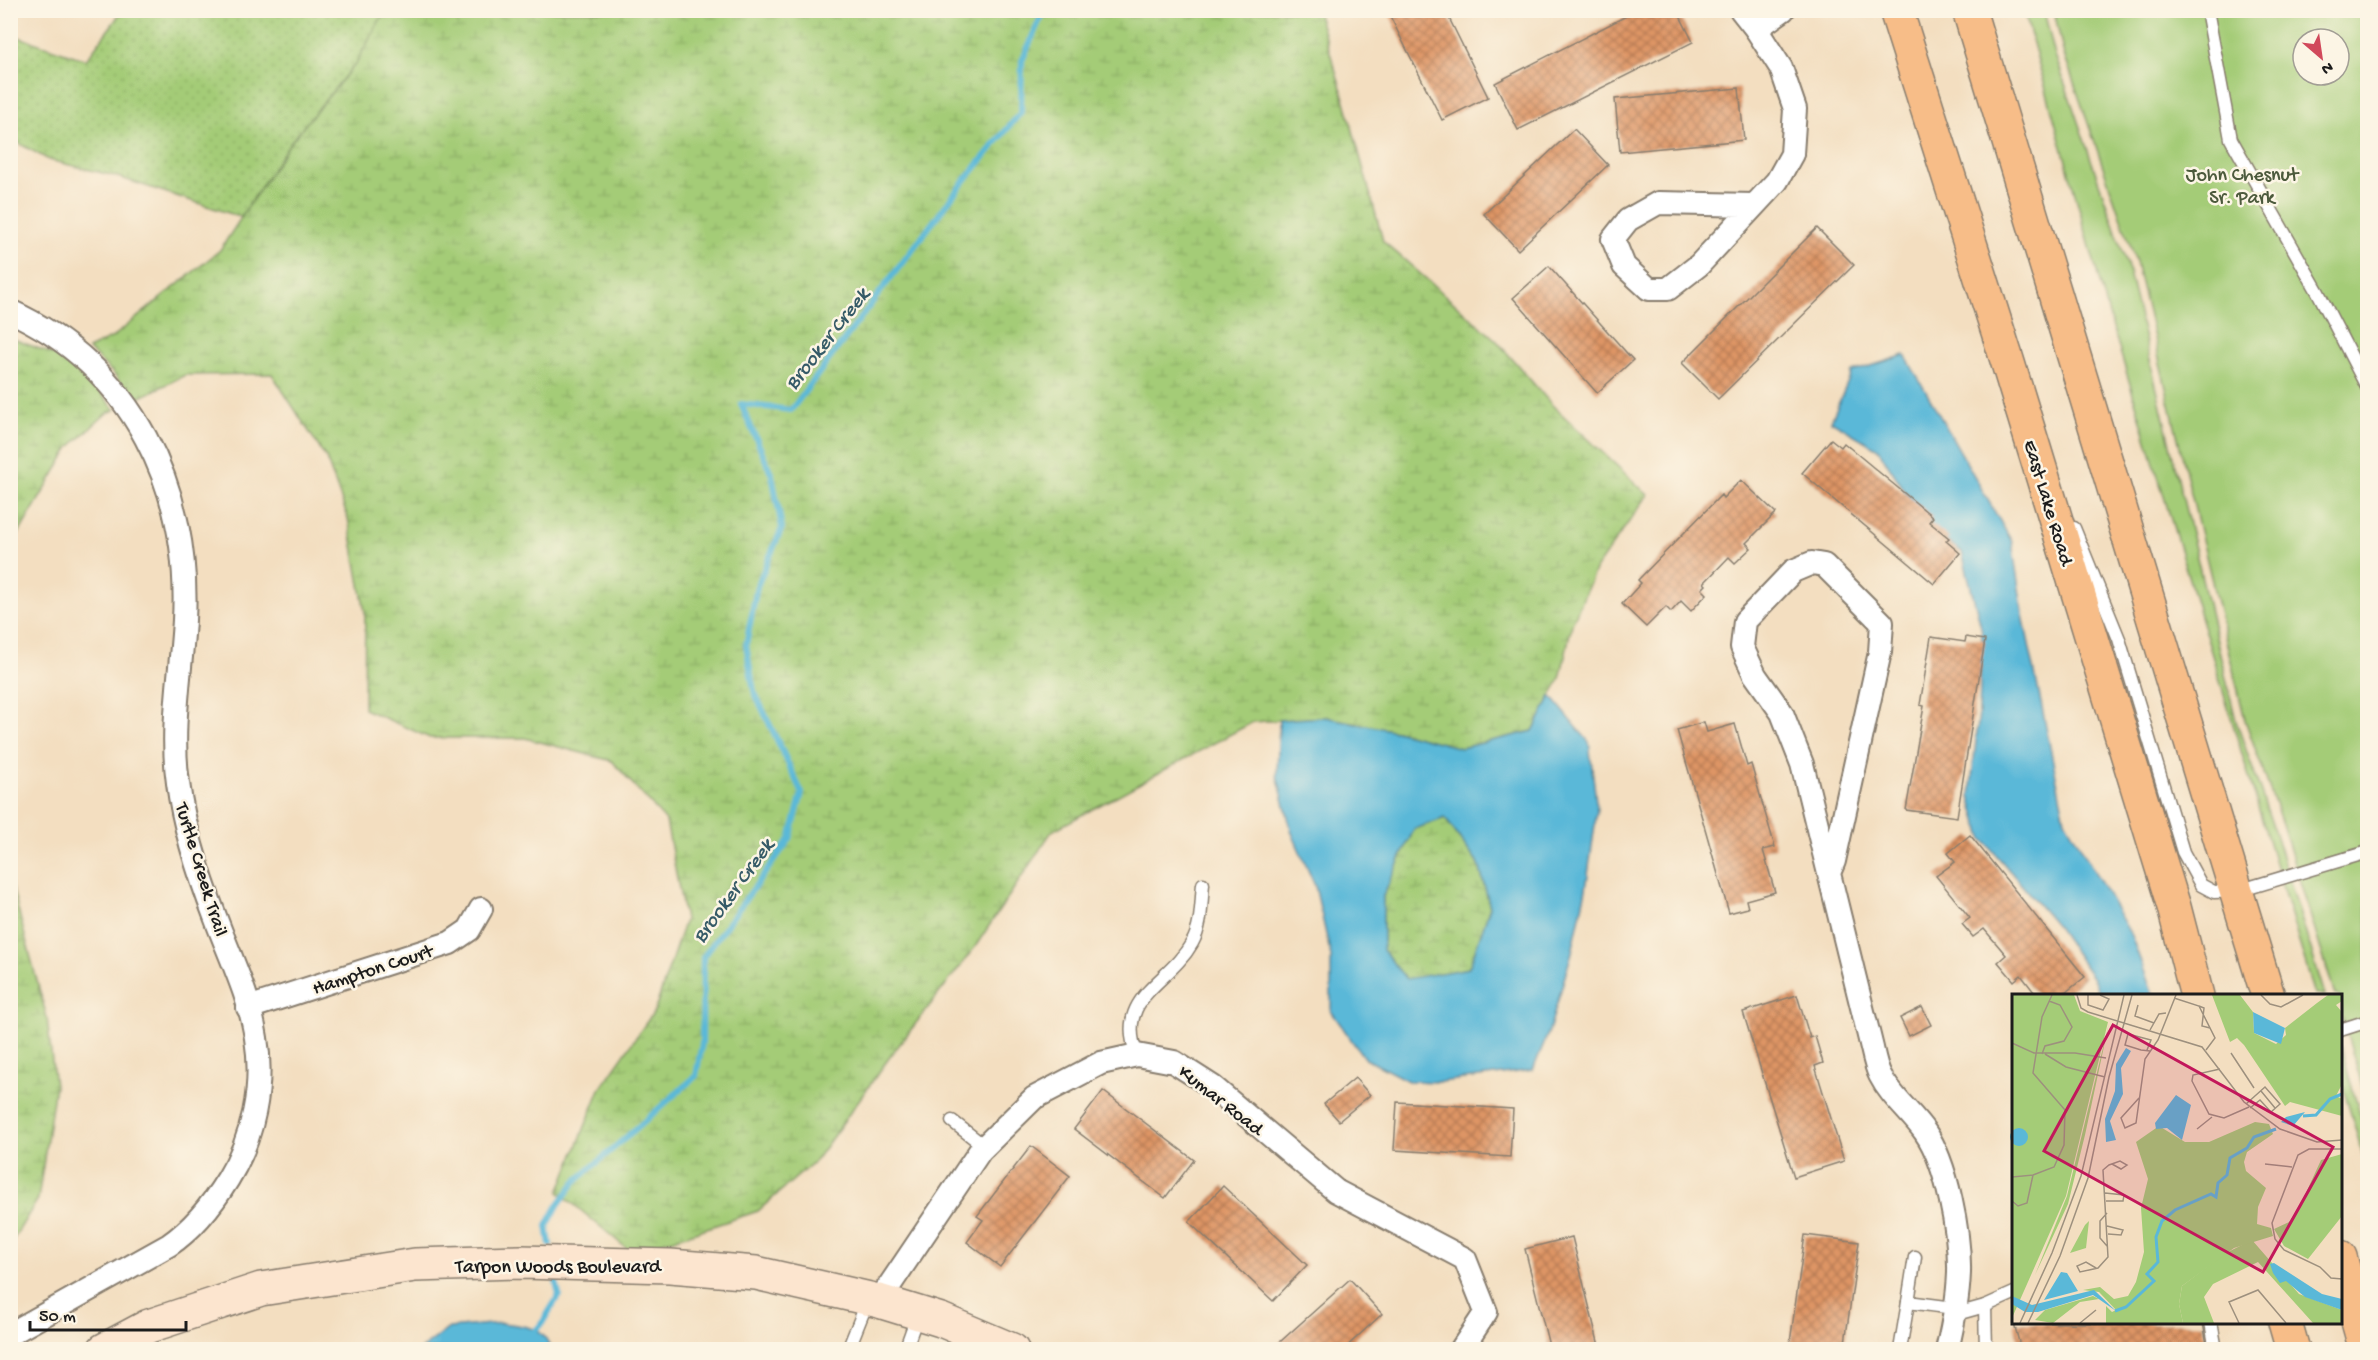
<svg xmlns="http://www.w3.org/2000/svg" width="2378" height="1360" font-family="'Gochi Hand',sans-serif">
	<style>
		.grass { fill: url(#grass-dots); stroke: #60744a; stroke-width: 1.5 }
		.wetland { fill: url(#wetland-marsh); stroke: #60744a; stroke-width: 1.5 }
		.park { fill: #a4cc77; stroke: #60744a; stroke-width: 1.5; fill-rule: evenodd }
		.water { fill: #5ab8d8; stroke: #3b6a7a; stroke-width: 1.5; fill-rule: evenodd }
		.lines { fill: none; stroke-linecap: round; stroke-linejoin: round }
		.stream { stroke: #5ab8d8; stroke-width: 6 }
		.building { fill: url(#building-cross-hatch) }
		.lane-casing { stroke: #887d6e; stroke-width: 15 }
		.street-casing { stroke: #887d6e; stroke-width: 26 }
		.secondary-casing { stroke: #887d6e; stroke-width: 36 }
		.primary-casing { stroke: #887d6e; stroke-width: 36 }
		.lane { stroke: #fff; stroke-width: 12 }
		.street { stroke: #fff; stroke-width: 22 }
		.secondary { stroke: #fce5cf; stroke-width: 33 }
		.primary { stroke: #f7bd88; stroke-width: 33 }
		.labels { text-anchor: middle; stroke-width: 5; stroke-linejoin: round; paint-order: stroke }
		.park-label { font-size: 20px; fill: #4c5a3c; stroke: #fcf5e5 }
		.street-label { font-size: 20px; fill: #1c1c1c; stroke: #fcf5e5 }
		.water-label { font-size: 21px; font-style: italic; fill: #355a67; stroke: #fcf5e5 }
		.inset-river { fill: none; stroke: #5ab8d8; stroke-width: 3 }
		.inset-road { fill: none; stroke: #9d907e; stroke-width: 1.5 }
		.view { fill: #c2185b; fill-opacity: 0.15; stroke: #c2185b; stroke-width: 3 }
		.inset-edge { fill: none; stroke: #1c1c1c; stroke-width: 3 }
	</style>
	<defs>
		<pattern id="grass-dots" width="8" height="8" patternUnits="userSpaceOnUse" patternTransform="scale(1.5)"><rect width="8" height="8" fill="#a4cc77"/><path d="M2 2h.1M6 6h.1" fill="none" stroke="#8daf66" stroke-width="1.8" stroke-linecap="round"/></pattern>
		<pattern id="wetland-marsh" width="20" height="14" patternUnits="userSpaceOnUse" patternTransform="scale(1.5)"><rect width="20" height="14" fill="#a4cc77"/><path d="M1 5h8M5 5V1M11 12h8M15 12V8" fill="none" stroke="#8daf66"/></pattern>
		<pattern id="building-cross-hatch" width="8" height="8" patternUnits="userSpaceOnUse" patternTransform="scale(1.5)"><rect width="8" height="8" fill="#de9565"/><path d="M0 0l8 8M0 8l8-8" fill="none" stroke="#b37952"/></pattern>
	</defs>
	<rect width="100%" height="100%" fill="#fcf5e5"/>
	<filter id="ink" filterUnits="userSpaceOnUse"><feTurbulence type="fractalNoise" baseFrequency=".0167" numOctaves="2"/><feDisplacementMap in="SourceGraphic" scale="12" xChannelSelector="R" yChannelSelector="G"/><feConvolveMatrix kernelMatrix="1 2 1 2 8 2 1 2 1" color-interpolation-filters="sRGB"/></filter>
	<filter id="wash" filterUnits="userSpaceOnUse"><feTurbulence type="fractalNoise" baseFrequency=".008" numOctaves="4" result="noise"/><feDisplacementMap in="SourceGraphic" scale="24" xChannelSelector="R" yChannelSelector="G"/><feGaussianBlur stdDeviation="1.35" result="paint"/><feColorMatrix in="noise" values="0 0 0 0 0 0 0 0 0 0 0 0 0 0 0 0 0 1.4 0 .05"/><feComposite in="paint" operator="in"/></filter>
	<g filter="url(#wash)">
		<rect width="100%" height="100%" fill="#f3dec0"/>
		<polygon class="grass" points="122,11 385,11 356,63 290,143 241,217 115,176 49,160 11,139 10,34 86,60"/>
		<g class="wetland">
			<polygon points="385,11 1317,11 1343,94 1383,241 1496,340 1552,405 1648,495 1596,568 1572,624 1560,679 1533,731 1461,748 1396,731 1325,717 1253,722 1052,831 975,947 889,1058 816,1160 758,1211 632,1253 559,1192 600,1089 655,1010 685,920 666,821 612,761 525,738 430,738 364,709 365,612 348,518 326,458 272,374 185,375 135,400 112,372 88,349 113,337 220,250 290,143 356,63"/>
			<polygon points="11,338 66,359 97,388 115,410 107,413 70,447 16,538 11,570"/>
			<polygon points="1445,818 1479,865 1490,907 1469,968 1406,980 1383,950 1383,896 1414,829"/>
			<polygon points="10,880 47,1018 55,1086 38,1199 11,1243"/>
		</g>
		<g class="park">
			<polygon points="2024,11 2044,11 2054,52 2127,264 2236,721 2273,827 2325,995 2315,995 2109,315"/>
			<path d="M2054,11H2367V1102L2341,1015L2340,996L2335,995L2282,824L2245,720L2136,262L2063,51ZM2303,39H2339V75H2303Z"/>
			<polygon points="2340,1046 2367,1138 2367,1169 2341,1080"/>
		</g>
		<g class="water">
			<polygon points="1905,355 2012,542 2023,615 2065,820 2131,935 2153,995 2100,995 2094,980 2058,928 1982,838 1970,796 1979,713 1982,631 1962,552 1929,528 1878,449 1831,421 1852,372"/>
			<path d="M1551,696L1589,742L1597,810L1586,889L1572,952L1549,1031L1533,1070L1440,1082L1408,1081L1364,1058L1331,1011V956L1315,886L1292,833L1277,775L1279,720L1325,717L1396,731L1461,748L1533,731ZM1445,818L1479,865L1490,907L1469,968L1406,979L1383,950V896L1414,829Z"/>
			<path d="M501,1323C520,1325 546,1326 550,1349H421L449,1328Z"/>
		</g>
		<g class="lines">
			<g class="stream">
				<polyline points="550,1244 547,1226 558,1205 575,1182 696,1076 702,1043 703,957 790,839 802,793 754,691 746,645 757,586 782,528 772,475 741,404 791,410 958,189 1021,112 1022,61 1044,10"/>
				<polyline points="531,1335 541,1325 559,1295 556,1282"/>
			</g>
		</g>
		<g id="blocks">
			<g class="building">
				<polygon points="1387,10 1445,10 1488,97 1442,120"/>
				<polygon points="1638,10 1677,10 1693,42 1518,130 1495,83"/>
				<polygon points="1739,88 1744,140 1620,152 1615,99"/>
				<polygon points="1574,129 1608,165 1518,250 1484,214"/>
				<polygon points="1817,228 1854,265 1718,399 1682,363"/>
				<polygon points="1549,266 1633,360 1597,393 1513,298"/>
				<polygon points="1831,439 1841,447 1844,443 1933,517 1929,522 1949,538 1946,541 1960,553 1934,584 1802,473"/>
				<polygon points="1741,480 1776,513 1746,543 1751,548 1735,563 1729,557 1704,583 1706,585 1702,589 1707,594 1691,611 1681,601 1671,612 1666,607 1646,627 1622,604 1641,583 1638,580 1721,495 1723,498"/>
				<polygon points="1931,637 1965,642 1966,637 1985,640 1957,817 1906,810 1924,706 1920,705"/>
				<polygon points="1704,722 1707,732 1735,724 1747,766 1751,764 1775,847 1763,850 1775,892 1746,900 1748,908 1729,913 1677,730"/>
				<polygon points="1970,835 2085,977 2061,996 2037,996 2021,975 2014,981 1998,962 2006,955 1984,929 1973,937 1962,924 1970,918 1936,876 1955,862 1948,853"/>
				<polygon points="1797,995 1810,1038 1815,1036 1823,1063 1815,1066 1844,1161 1794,1177 1743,1012"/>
				<polygon points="1922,1007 1931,1025 1909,1036 1900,1018"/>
				<polygon points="1355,1078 1370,1095 1339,1121 1324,1104"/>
				<polygon points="1103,1091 1194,1160 1165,1198 1074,1129"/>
				<polygon points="1397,1102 1513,1109 1510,1157 1394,1150"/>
				<polygon points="1031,1146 1070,1176 1000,1267 967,1242 983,1220 977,1216"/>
				<polygon points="1223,1186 1307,1265 1273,1301 1189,1222"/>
				<polygon points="1805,1235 1859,1242 1844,1350 1789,1350"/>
				<polygon points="1572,1237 1599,1346 1586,1350 1550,1350 1525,1249"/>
				<polygon points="1350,1279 1382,1314 1343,1350 1271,1350"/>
				<polygon points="2014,1323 2203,1323 2208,1350 2021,1350"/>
			</g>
		</g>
	</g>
	<g filter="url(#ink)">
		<use href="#blocks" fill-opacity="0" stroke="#887d6e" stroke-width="1.5"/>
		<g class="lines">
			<defs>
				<g id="lane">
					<polyline points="2207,10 2231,139 2318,292 2368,389"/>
					<polyline points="2074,528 2119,639 2183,852 2201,885 2214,892 2238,891 2368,852"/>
					<polyline points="2340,1030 2368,1021"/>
					<path d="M1137,1055C1114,997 1169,984 1192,943C1202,926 1201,903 1203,884"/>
					<polyline points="952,1121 984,1146"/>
					<polyline points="1915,1257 1908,1302 1954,1308"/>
					<polyline points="1985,1306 1986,1350"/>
					<polyline points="1953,1315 1985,1306 2014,1293"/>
					<polyline points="2211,1322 2216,1350"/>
					<polyline points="848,1350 868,1300"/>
					<polyline points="905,1350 918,1314"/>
					<polyline points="1900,1350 1908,1302"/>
				</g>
				<g id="street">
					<polyline points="1741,10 1756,29 1781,68 1795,109 1792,154 1777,181 1699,265 1668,289 1649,289 1624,266 1613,239 1628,220 1658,203 1754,205"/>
					<polyline points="1756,29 1783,10"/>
					<path d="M10,311C133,367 191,490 184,620C181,673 170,729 178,783C184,829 199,875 216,919C230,957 250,997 256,1038C264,1086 253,1139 228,1179C212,1205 194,1228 169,1245L10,1334"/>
					<path d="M1829,873L1834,861L1880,652L1882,623L1824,565L1812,563L1793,571L1745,621L1742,647L1755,675L1782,713L1802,764L1872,1048C1874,1057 1876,1067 1880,1075C1891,1097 1911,1112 1925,1132C1947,1163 1960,1234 1959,1273C1958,1298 1953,1325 1947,1350"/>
					<polyline points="248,1008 450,943 469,930 481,909"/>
					<polyline points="879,1301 980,1151 1034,1098 1101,1063 1137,1055 1174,1062 1213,1087 1336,1191 1465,1259 1486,1312 1461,1350"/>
				</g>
				<polyline id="secondary" points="104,1350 149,1326 261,1289 415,1265 521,1262 670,1266 756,1273 879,1301 941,1320 1012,1350"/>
				<g id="primary">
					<polyline points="1896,10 2007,360 2174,907 2197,996"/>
					<polyline points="1969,10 2268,996"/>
					<polyline points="2340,1257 2366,1350"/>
					<polyline points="2285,1322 2293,1350"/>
				</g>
			</defs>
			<use href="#lane" class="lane-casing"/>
			<use href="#street" class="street-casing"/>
			<use href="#secondary" class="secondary-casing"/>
			<use href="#primary" class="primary-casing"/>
			<use href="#lane" class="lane"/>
			<use href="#street" class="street"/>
			<use href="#secondary" class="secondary"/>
			<use href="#primary" class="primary"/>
		</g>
	</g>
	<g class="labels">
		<g class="park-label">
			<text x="2242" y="180">John Chesnut<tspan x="2242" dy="23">Sr. Park</tspan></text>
		</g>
		<g class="street-label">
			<text transform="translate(2050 502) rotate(73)" y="7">East Lake Road</text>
			<text transform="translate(203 869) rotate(73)" y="7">Turtle Creek Trail</text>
			<text transform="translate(372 968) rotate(-18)" y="7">Hampton Court</text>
			<text transform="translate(1222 1099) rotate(38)" y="7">Kumar Road</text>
			<text x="558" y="1272">Tarpon Woods Boulevard</text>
		</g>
		<g class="water-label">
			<text transform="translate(826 338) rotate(-52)" y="7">Brooker Creek</text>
			<text transform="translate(732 890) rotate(-54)" y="7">Brooker Creek</text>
		</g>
	</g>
	<g transform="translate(2012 994)">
		<rect width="330" height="330" fill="#f3dec0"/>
		<path d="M200,1H228L241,18L242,39L264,50L274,41L273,34L305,9L316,1H330V7L324,11L330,18V90L324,102L330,105V122L278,108L273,112L232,51L225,44L218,48ZM240,246L287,300L330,316V329H301L246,268L201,290L192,303L202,329H171L167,310L170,292L212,260Z" fill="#a4cc77"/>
		<path d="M243,128L257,130L261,140L235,158L232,168L234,177L254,194L246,213L245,230L259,234L261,242L222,254L170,292L167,310L171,329H94V312L100,318L104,316L87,298L71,296L88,293L102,305L116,302L124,288L132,258L129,214L136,185L124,148L147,132L173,148H197ZM330,160V222L296,265L272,252L262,235L277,228L287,214L309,166ZM77,227L74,254L58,259L73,231ZM81,302L87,305L68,308L41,329L23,326L33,316Z" fill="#a4cc77"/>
		<path d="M0,1H62L68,17L96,28L54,202L0,324ZM97,29L73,141L56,210L23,281L55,202Z" fill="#a4cc77"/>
		<path d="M241,18L273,34L269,50L242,39ZM114,54L119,57L109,74L111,100L98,127L104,146L94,148L93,125L103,97L104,70ZM164,101L179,111L170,146L155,134L144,135L143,129ZM293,118L281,132L269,128L274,123ZM-2 143a9 9 0 1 1 18 0a9 9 0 1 1-18 0ZM262,269L310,300L330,305V316L293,303L274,287L268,289L261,279L258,270ZM49,278L55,279L66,297L32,306ZM82,296L104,317L81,301L26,318H13L0,310V302L20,311Z" fill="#5ab8d8"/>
		<path class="inset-river" d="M291,122L304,121L318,105L330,100M103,317L114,313L142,287L135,280L146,268L144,243L150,227L163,216L199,200L204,203L206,189L215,181L218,164L235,154L242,143L264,135"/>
		<path class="inset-road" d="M65,1L69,14L76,18L190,53L232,108L268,135L305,148L330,146M76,1V11L91,16L97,5L88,1M249,1L258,10L269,13L291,1M162,4L187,12L203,44L194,56M126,11L123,22L142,29M187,12L192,14L190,32L198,34M138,36L147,20L154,19M0,49L22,59H63L94,64M135,56L139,46L116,40L113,51L129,56L138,57M219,59L242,94M30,60L33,52L52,47L60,33L48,11L37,7M33,60L54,73L93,83M208,75L181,81L180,87L197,120L212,124L237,113M249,97L263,114M127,104L109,124L113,134L124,129L133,65L146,46L164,1M234,110L253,93L268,110L259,118L248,106L238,114M185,135L200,123M330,155H297L286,161L260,229L263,245L272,256L308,273L319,284L330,285M253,170L280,173M21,181L42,173L52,151L53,116L21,79L30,23L40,1M0,183L21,181L15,209L6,212L0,207M93,199L112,201L111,207H94M95,219L88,227V244L95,252M95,232L111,236L109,241L96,240M84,274L74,268L65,272L68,278L86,274L96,263L91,176L97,171L108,167L115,171L109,175L100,170M8,329L40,259L69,182L112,1M16,329L48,262L76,184L97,83L120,1M68,329L84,316M227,329L217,308L246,296L274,329"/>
		<path class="view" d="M101,31L321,153L251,278L32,157Z"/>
		<rect width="330" height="330" class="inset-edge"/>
	</g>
	<rect width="2378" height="1360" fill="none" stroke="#fcf5e5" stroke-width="36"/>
	<g transform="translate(2321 57) rotate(151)"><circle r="28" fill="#fcf5e5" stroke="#a29e95" stroke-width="1.5"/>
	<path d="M0-4.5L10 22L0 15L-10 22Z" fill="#d1495b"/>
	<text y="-9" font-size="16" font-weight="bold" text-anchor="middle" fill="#1c1c1c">N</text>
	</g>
	<path d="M30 1321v9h156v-9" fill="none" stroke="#1c1c1c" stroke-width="3"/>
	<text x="39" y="1321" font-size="18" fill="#1c1c1c" stroke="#fcf5e5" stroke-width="4.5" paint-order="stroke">50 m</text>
</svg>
